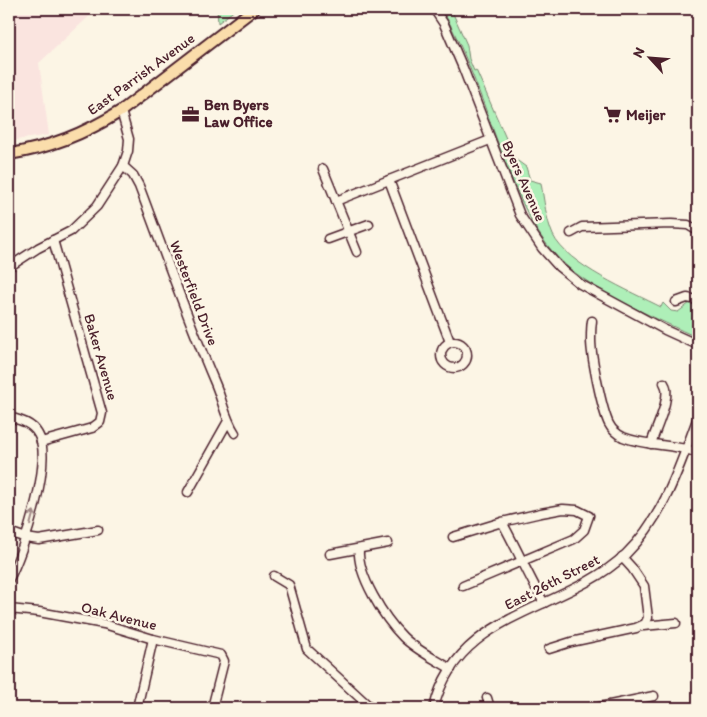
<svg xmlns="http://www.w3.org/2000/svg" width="707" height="717" font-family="Itim,sans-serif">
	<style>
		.built { fill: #fae4df }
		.green { fill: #aeefb8; stroke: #7c8772 }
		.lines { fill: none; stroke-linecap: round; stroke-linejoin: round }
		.minor-casing { stroke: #4a1f2b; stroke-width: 11 }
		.major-casing { stroke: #4a1f2b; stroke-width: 14 }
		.minor { stroke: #fcf5e5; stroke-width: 8 }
		.major { stroke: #faddab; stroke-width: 10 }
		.oneway { stroke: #a38a88 }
		.labels { text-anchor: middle; stroke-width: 5; stroke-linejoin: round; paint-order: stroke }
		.street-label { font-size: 15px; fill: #4a1f2b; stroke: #fcf5e5 }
		.poi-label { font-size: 15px; font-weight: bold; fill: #4a1f2b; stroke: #fcf5e5; text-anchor: start }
	</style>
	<rect width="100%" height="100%" fill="#fcf5e5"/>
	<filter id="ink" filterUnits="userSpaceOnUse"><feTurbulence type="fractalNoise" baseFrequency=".02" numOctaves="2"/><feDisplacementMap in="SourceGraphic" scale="10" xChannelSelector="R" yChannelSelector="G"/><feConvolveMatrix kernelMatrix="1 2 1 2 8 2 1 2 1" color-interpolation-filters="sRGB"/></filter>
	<g filter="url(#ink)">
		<polygon class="built" points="9,9 97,9 39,63 49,135 9,141"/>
		<g class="green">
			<polygon points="217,9 236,9 218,23"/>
			<path d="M442,9H451L467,45L469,59L474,71L476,70L515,159L526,167L530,180L541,183C544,200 546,219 553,235C567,265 632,292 661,307L663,303L671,311L678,312L690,303L698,304V338C658,319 603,296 569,268C535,239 520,199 504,159C485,109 468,55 442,9Z"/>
		</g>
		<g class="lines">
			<defs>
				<g id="minor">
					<polyline points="434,9 444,24 463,68 520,215 542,248 559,267 580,284 665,330 698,345"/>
					<path d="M123,166L133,175L139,186C164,252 187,318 215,383C222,399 225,418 235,433"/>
					<polyline points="323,169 357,252"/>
					<polyline points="389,180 450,342"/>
					<polyline points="336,201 490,140"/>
					<polyline points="571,233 582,227 671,224 688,225 698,231"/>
					<polyline points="328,239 369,224"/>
					<polyline points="9,267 38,248 71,231 97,206 123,166 128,151 129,139 121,111"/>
					<polyline points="676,302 687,298 698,300"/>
					<path d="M592,321C591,327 591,334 591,340C591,356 602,410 609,424C612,430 617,434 623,437C647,447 675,443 698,453"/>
					<circle cx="454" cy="355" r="13"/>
					<path d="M9,417C20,420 32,423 38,434C54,460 23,553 9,579"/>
					<polyline points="41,442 92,428 100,422 102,413 53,240"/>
					<path d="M651,444C655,430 673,395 664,383"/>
					<polyline points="188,492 228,421"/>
					<path d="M502,522C517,549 529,577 544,603"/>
					<polyline points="9,532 26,538 39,540 98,530"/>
					<polyline points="453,537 502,522 541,513 563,509 577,510 589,516 584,530 574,539 463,586"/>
					<path d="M359,549C357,575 384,618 403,637C416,650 435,659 451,669"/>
					<polyline points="330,554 388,543"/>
					<polyline points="274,576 289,585 307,649 371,708"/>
					<polyline points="9,609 39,612 104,624 153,639 221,655 224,661 212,708"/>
					<polyline points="643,626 676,623"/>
					<polyline points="549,649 571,642 636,628 645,624 648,618 644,586 632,568 622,557"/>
					<polyline points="487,698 490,708"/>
					<polyline points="137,708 153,639"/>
					<path d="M434,708C457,610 564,613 626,554C664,517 680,465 698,417"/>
					<polyline points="595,708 654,696"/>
				</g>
				<path id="major" d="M9,154C50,148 86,133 121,111L254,9"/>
			</defs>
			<use href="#minor" class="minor-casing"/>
			<use href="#major" class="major-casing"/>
			<use href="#minor" class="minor"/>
			<use href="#major" class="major"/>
		</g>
		<defs><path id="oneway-shaft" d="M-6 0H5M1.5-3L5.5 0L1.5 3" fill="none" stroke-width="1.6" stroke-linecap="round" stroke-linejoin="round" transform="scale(1.25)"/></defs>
		<use class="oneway" href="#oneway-shaft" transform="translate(32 518) rotate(-75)"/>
	</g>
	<defs>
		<symbol id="office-bare" viewBox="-9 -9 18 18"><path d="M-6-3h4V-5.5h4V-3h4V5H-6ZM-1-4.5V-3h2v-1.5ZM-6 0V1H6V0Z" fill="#4a1f2b" stroke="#fcf5e5" stroke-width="2.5" paint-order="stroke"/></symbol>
		<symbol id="supermarket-bare" viewBox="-9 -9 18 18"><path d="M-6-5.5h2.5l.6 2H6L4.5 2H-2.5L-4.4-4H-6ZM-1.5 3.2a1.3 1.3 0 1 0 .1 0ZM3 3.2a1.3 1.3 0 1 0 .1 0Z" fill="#4a1f2b" stroke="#fcf5e5" stroke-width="2.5" paint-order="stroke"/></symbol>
	</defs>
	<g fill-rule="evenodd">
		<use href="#office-bare" x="178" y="102" width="25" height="25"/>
		<use href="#supermarket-bare" x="600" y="102" width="25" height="25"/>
	</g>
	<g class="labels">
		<g class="street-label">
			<text transform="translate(141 74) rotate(-36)" y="5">East Parrish Avenue</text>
			<text transform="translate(524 181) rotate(66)" y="5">Byers Avenue</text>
			<text transform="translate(194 293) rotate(69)" y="5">Westerfield Drive</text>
			<text transform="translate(101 357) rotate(74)" y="5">Baker Avenue</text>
			<text transform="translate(552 582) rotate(-27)" y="5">East 26th Street</text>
			<text transform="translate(119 616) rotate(14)" y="5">Oak Avenue</text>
		</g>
		<g class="poi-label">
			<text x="204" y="110">Ben Byers<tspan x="204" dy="17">Law Office</tspan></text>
			<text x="626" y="120">Meijer</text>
		</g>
	</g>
	<rect width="707" height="717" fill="none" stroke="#fcf5e5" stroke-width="30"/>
	<rect x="15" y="15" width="677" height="687" fill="none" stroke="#4a1f2b" stroke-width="2" filter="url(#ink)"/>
	<g transform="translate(650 58) rotate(296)" stroke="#fcf5e5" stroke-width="4" paint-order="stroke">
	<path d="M0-4L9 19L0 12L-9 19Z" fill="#4a1f2b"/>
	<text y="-8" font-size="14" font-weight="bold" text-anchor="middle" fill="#4a1f2b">N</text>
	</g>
</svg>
